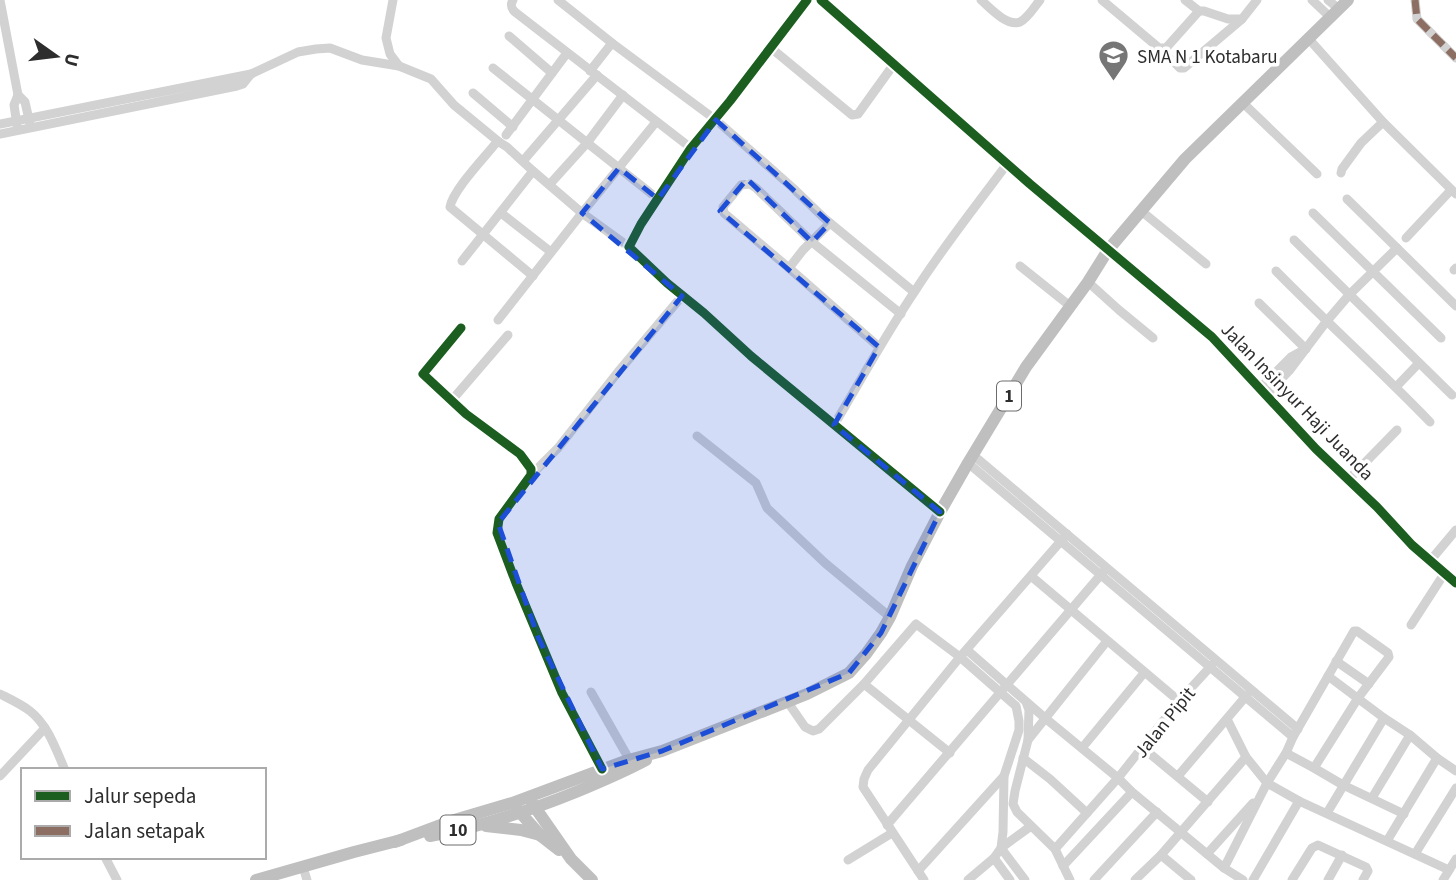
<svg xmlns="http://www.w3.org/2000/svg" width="1456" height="880" font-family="'Source Sans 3',sans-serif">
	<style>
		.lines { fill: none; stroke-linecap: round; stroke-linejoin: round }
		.minor { stroke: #d2d2d2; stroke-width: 9 }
		.highway { stroke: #bfbfbf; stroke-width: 12 }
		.quiet { stroke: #8d6e63; stroke-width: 7; stroke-dasharray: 14 7; stroke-linecap: butt }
		.cycleway-casing { stroke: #fff; stroke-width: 13 }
		.cycleway { stroke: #1b5e20; stroke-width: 9 }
		.marked { fill: #1d4ed8; fill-opacity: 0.2; stroke: #1d4ed8; stroke-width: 5; stroke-dasharray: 14 9; stroke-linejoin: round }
		.labels { text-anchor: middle; stroke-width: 7; stroke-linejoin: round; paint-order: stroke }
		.shield { fill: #fff; stroke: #6c6c6c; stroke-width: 2 }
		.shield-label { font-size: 18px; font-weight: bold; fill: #2d2d2d }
		.poi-label { font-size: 19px; fill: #2d2d2d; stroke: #fff; text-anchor: start }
		.street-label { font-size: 19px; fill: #2d2d2d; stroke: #fff }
	</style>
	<rect width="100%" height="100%" fill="#fff"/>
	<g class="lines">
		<g class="minor">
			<polyline points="0,0 18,95"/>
			<polyline points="393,0 386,38 390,54 399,66 431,79 454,105 499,142"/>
			<path d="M513,0C510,5 511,8 515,12L691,148"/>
			<polyline points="558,0 612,43 716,120 793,188 824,218 914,292"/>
			<polyline points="807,0 730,101 691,148 641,224 629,247 667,283 704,313 751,356 940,512"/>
			<polyline points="821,0 1030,184 1212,337 1316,449 1377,507 1412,545 1456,583"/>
			<path d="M981,0C990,8 1007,27 1020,22C1028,18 1035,6 1040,0"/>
			<polyline points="1102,0 1159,48 1166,48 1199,11"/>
			<polyline points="1185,0 1199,11 1204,11 1228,19 1242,19"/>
			<polyline points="1312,0 1330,17"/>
			<polyline points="1328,0 1339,9"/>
			<polyline points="1415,0 1417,19 1456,58"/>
			<polyline points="509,36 552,73"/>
			<polyline points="1308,38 1383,122 1456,194"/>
			<polyline points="771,48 852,115 858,114 894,64"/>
			<polyline points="1172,60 1180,68 1184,68 1242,19 1257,0"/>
			<polyline points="493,68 658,199"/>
			<polyline points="590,71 612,43"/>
			<polyline points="251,74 298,52 316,49 330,48 362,60 399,66"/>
			<polyline points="473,93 513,127"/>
			<polyline points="1242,102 1317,174"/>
			<polyline points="0,124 251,74 243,84 237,86 0,134"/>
			<polyline points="17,125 14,105 18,95 25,102 30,124"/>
			<polyline points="506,135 567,53"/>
			<polyline points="523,161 597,75"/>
			<polyline points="1341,173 1342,169 1361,143 1383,122"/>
			<polyline points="550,184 587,143 623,95"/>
			<polyline points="1347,199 1456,306"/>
			<polyline points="1140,210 1206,264"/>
			<polyline points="501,213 551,252"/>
			<polyline points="1313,213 1441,338"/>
			<polyline points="830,223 803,250 789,268 879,347"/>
			<polyline points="1406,238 1451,190"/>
			<polyline points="1294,240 1452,395"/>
			<polyline points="462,261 533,171"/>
			<polyline points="1020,266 1070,306"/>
			<polyline points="789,268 724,213 723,207 741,185 750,184 756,188 812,242 901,314"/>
			<polyline points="1454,270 1456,268"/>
			<path d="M1276,271C1326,322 1380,370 1430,422"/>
			<path d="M533,276L450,207C453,190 484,158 496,143L499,142L507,147L533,171L582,213L629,247"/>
			<polyline points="1088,282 1119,310 1153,338"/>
			<polyline points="1259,303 1306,349"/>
			<polyline points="498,320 582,213 656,122"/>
			<polyline points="461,328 423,374 466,414 520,454 531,469 531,475 499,519 497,533 516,583 562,693 602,769"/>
			<polyline points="1396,387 1419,363"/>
			<polyline points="1259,389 1291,357 1302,351"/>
			<polyline points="1265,396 1289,371 1326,322 1349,295 1397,248"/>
			<polyline points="452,400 508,335"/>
			<path d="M834,425C861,380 886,334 915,291C943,247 976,206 1007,164"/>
			<polyline points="697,436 756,483 767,508 825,563 890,617"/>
			<polyline points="973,455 1298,729"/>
			<polyline points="968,463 1293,737"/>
			<polyline points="531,475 558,448 618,372 682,296"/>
			<polyline points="1349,479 1397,430"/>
			<polyline points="1430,561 1456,530"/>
			<polyline points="1031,576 1179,701"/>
			<polyline points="1411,625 1444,574"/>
			<polyline points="967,650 1045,718 1118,778 1132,792 1224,868 1243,880"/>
			<polyline points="1336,661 1369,684"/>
			<polyline points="1328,676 1384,718 1410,735 1437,758 1456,771"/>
			<polyline points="864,684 950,753"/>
			<polyline points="591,692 629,759"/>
			<path d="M0,694C10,699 21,704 30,711C48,725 56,750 65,770"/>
			<polyline points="787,701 805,727 813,731 819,729 864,684 916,624 960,657 1016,706 1019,721 1019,730 1004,776 1003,832 1001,848 1025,880"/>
			<polyline points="1026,702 1029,710 1028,740 1015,791 1013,804 1017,812 1055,849 1070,880"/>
			<polyline points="1227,719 1246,757 1267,783 1299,801 1449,870"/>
			<polyline points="1028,740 1107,641"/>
			<polyline points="1082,748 1144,673"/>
			<polyline points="1143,748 1208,802"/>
			<polyline points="1286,753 1314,768 1343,785 1404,814"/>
			<polyline points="1023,758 1050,779 1087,813"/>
			<polyline points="0,776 45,728"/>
			<polyline points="1178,776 1247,695"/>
			<polyline points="1372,798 1410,735"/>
			<polyline points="1327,813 1384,718"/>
			<polyline points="887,825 1104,571"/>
			<polyline points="1387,841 1437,758"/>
			<polyline points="1055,849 1118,778 1179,701 1212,665"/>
			<polyline points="1207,854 1253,803"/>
			<polyline points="1415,854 1456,788"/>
			<polyline points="1161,855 1191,880"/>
			<polyline points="105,857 117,880"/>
			<polyline points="994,858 1010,880"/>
			<polyline points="848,860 892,833"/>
			<polyline points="1063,866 1132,792"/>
			<polyline points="303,867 307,880"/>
			<polyline points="1224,868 1267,783 1286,753 1293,737 1354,631 1357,631 1388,653 1389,657 1358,698 1314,768"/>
			<polyline points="918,871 1004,776"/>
			<polyline points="924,880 863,787 864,779 868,770 960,657 1067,534"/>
			<polyline points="968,880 994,858 1001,848 1031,826"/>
			<polyline points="1094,880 1157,812"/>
			<polyline points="1135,880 1161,855 1246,757"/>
			<polyline points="1253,880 1299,801"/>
			<polyline points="1292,880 1312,848 1318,845 1366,867 1368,871 1363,880"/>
			<polyline points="1328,880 1342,855"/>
			<polyline points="1443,880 1456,859"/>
		</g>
		<g class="highway">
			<polyline points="532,803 571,859 592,880"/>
			<polyline points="517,809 541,836 559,850"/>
			<polyline points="486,826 521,830 540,835"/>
			<path d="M430,836C480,827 529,811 576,792C600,782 624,772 646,760"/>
			<polyline points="395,842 451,821 512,803 625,761 662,751 807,694 849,673 866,654 881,633 890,617 912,566 940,512 968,463 1026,367 1088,282 1108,250 1185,159 1348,0"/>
			<polyline points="256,880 354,852 401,840"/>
		</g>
		<polyline class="quiet" points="1415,0 1417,19 1456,58"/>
		<defs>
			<g id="cycleway">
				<polyline points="807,0 730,101 691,148 641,224 629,247 667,283 704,313 751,356 940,512"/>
				<polyline points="821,0 1030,184 1212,337 1316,449 1377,507 1412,545 1456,583"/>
				<polyline points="461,328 423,374 466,414 520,454 531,469 531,475 499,519 497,533 516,583 562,693 602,769"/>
			</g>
		</defs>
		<use href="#cycleway" class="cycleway-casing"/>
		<use href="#cycleway" class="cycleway"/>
	</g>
	<path class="marked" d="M716,120L830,223L812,242L747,179L720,211L879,347L834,425L940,512L881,633L849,673L662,751L602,769L538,637L498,523L682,296L582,213L619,168L658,199Z"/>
	<defs>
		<symbol id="school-pin" viewBox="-11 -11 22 30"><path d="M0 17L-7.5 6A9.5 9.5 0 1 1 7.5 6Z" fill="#767676" stroke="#fff"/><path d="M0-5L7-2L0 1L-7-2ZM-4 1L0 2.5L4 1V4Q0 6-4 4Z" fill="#fff"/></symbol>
	</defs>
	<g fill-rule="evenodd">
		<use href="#school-pin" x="1096" y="38" width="35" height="47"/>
	</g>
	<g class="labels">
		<g class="shield">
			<rect x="997" y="381.5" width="24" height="29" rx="5"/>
			<rect x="440.5" y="815.5" width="35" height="29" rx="5"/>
		</g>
		<g class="shield-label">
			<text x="1009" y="402">1</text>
			<text x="458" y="836">10</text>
		</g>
		<g class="poi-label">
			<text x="1137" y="63">SMA N 1 Kotabaru</text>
		</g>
		<g class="street-label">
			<text transform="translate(1298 401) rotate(46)" y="7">Jalan Insinyur Haji Juanda</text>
			<text transform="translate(1164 722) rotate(-51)" y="7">Jalan Pipit</text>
		</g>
	</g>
	<rect x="21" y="768" width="245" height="91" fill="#ffffff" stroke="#ababab" stroke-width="2"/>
	<rect x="35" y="791" width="35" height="10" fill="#1b5e20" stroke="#ababab" stroke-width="2"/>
	<text x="84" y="803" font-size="21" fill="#2d2d2d">Jalur sepeda</text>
	<rect x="35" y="826" width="35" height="10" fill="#8d6e63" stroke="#ababab" stroke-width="2"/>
	<text x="84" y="838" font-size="21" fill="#2d2d2d">Jalan setapak</text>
	<g transform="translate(56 56) rotate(104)" stroke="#ffffff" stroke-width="5" paint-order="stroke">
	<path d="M0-5L12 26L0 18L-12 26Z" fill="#2d2d2d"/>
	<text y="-10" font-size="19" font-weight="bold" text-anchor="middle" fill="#2d2d2d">U</text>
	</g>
</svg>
